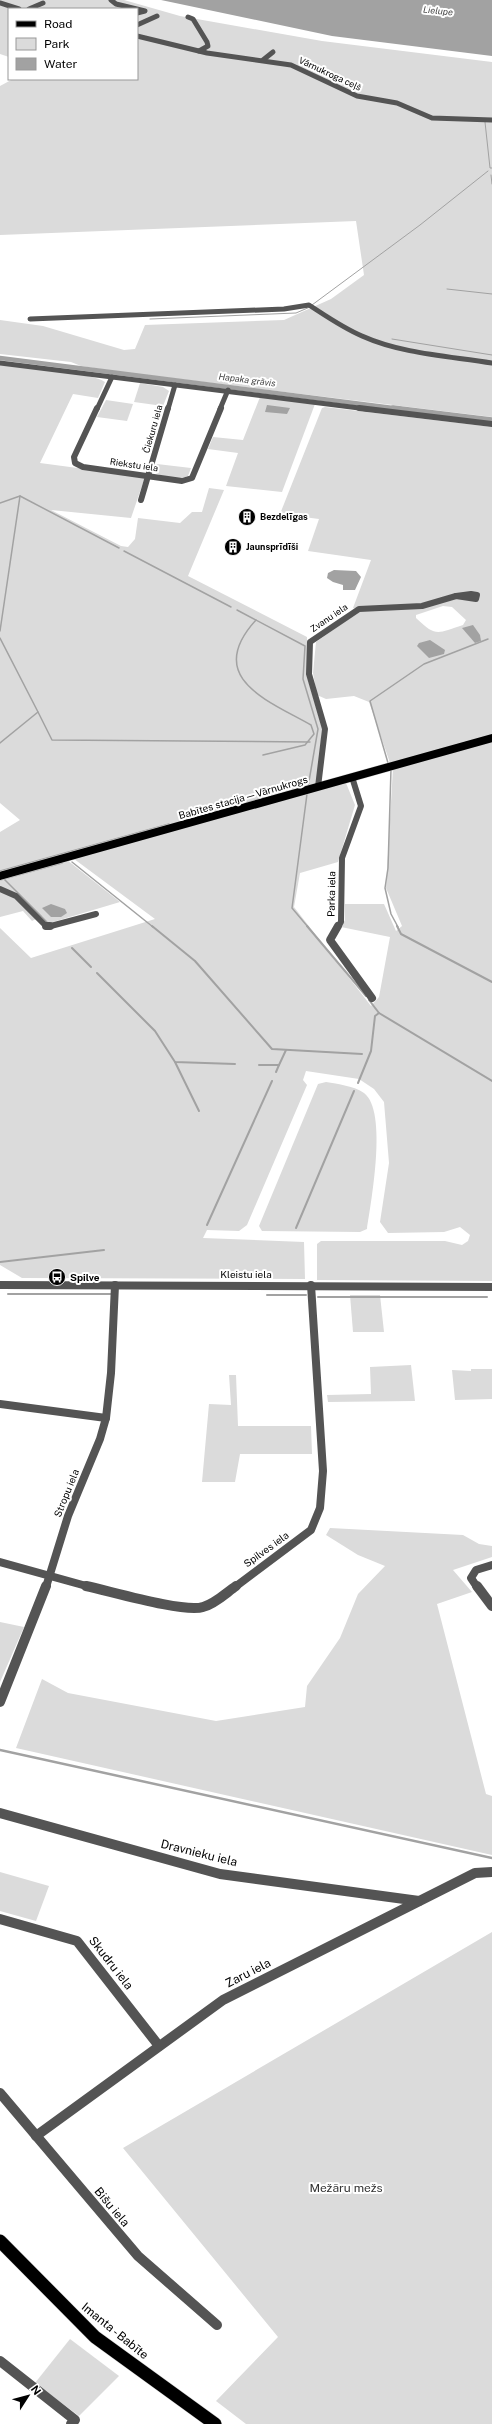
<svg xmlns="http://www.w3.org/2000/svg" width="492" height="2424" font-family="'Public Sans',sans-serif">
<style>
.green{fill:#dbdbdb;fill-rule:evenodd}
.water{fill:#a2a2a2}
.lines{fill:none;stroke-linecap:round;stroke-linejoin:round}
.stream-far3{stroke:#a2a2a2;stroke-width:1}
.stream-far2{stroke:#a2a2a2;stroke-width:1.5}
.stream-far1{stroke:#a2a2a2;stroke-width:2}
.stream{stroke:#a2a2a2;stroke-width:2.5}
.canal-far1{stroke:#a2a2a2;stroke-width:4.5}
.canal{stroke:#a2a2a2;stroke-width:5.5}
.major-far1-casing{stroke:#dbdbdb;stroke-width:9}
.major-casing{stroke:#dbdbdb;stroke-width:14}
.minor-far3{stroke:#545454;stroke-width:5}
.minor-far2{stroke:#545454;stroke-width:6}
.minor-far1{stroke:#545454;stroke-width:8}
.minor{stroke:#545454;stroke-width:10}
.major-far1{stroke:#000;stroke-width:8}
.major{stroke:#000;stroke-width:13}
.labels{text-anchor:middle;stroke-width:4;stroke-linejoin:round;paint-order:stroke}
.far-water-label{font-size:9px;font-style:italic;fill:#434343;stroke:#fff}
.far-street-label{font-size:9px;fill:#000;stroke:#fff}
.far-poi-label{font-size:9px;font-weight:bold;fill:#000;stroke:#fff;text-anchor:start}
.street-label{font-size:10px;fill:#000;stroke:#fff}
.poi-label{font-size:10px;font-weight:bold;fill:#000;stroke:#fff;text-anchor:start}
.near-street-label{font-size:12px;fill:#000;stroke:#fff}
.near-park-label{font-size:12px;fill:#323232;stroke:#fff}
</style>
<rect width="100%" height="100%" fill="#fff"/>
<g class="green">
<polygon points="0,0 124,0 180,16 322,41 492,62 492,417 121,372 81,366 71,362 0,354 0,320 43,326 124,350 135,349 145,325 284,320 331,299 364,275 356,221 0,235 0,86 13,79 137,79 137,9 9,9 9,57 0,54"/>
<path d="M 0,365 C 20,367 94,373 105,382 L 98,398 L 73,394 L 40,463 L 145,477 L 131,518 L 51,510 L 121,546 L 128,547 L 135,539 L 138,518 L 180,523 L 192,512 L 202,512 L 209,488 L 224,490 L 188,576 L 307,637 L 308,680 L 322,728 L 317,789 L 346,783 L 355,805 L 338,862 L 300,873 L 294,907 L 371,1006 L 379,997 L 390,937 L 341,927 L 345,920 L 345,904 L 384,904 L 396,931 L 402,926 L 386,888 L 393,768 L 492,740 L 492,1281 L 317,1280 L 317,1244 L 321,1241 L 445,1241 L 462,1245 L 468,1241 L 470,1235 L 460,1227 L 444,1232 L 388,1233 L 380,1222 L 389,1163 L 384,1102 L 374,1089 L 359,1079 L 306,1071 L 303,1080 L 307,1085 L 247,1225 L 239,1231 L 207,1230 L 203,1238 L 304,1242 L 305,1279 L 22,1278 L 0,1265 L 0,928 L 31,958 L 155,919 L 66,853 L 62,856 L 120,902 L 53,922 L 48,922 L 42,916 L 32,921 L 23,911 L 0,917 L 0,832 L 20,820 L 0,803 Z"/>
<polygon points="140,383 163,387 169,391 163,406 134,402"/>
<polygon points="260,397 315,404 282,492 226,486 238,453 208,449 213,437 243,440"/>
<polygon points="106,400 133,404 127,421 97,417"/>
<path d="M 325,407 L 492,427 L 492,735 L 390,763 L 369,702 L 354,696 L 326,699 L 317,695 L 313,673 L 316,642 L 361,610 L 353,608 L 371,560 L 308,551 L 319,519 L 280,514 L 322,408 ZM 443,606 L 452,607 L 466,620 L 463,625 C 437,633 437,638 416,618 L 416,615 Z"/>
<path d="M 157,464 L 191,468 L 188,476 C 178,480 163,478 154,472 Z"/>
<path d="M 326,1082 C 338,1084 354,1086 364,1093 C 388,1111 371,1202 367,1229 L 360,1232 L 262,1231 L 259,1226 L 318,1084 Z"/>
<polygon points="350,1295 380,1295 384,1332 353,1332"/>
<polygon points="411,1365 415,1401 328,1402 327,1395 371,1394 370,1367"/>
<polygon points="471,1369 492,1369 492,1399 455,1400 452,1370 471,1371"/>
<polygon points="229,1375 236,1375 238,1426 311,1426 312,1454 240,1454 235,1482 202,1482 209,1404 231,1405"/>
<polygon points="330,1528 463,1535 479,1544 492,1546 492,1557 453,1570 472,1592 437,1604 486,1794 492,1796 492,1855 16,1748 42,1679 68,1693 216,1721 305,1707 307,1686 340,1638 358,1594 385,1566 358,1555 326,1535"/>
<polygon points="0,1622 24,1627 0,1682"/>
<polygon points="0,1872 49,1886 36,1921 0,1911"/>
<polygon points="492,1932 492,2424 246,2424 216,2401 278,2337 123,2148"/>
<polygon points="70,2339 119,2376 79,2416 35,2383"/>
</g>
<g class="water">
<polygon points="161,0 492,0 492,56 332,36"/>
<polygon points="267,405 290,408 287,414 265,412"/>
<polygon points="334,570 356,571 361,577 355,590 343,590 343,585 333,582 327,578 328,573"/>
<polygon points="473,625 480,635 481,641 475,643 462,628"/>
<polygon points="430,640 445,650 444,654 429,658 417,646 419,643"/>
<polygon points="51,904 65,909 67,913 61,917 51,917 42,908"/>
</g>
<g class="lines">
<g class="stream-far3">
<polyline points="485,122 490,168 492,168"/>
<polyline points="491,175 492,184"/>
<polyline points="447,289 492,294"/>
<polyline points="312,305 420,225 488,171"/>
<polyline points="150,319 296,313 310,307"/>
<polyline points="392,339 492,355"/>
</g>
<g class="stream-far2">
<polyline points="0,503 20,496 119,548"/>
<polyline points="124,551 231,607"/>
<polyline points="237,610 305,646 303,679 318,729 308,787"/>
<path d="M 256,620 C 203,678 269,701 311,725 L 314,734 L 305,745 L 263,755"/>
<polyline points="0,631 20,496"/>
<polyline points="0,638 38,712 0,743"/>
<polyline points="38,712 52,740 310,742"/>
<polyline points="388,763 370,701 424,664 488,639"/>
<polyline points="391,769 388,868 385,888 391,914 398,927"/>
<polyline points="307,794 292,908 308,927"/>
<polyline points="239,805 263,798"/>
<polyline points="72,862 153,927"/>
<polyline points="0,871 169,824"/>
<polyline points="4,879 47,922"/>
<polyline points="0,880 62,863"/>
</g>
<g class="stream-far1">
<polyline points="152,926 195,961 272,1049 362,1054"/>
<polyline points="307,926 366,996"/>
<polyline points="397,926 401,934 492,982"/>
<polyline points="72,948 91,967"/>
<polyline points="97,973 155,1031 175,1062 235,1064"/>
<polyline points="369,1000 379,1013 492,1081"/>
<polyline points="175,1062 199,1111"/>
<polyline points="259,1065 279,1065 286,1050"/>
<polyline points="276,1072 279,1065"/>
<polyline points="358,1083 371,1051 375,1016 379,1013"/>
<polyline points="207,1225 272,1081"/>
<polyline points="296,1228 354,1091"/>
<polyline points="0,1262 104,1250"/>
<polyline points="8,1294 113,1294"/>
<polyline points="267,1295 306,1295"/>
<polyline points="318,1297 487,1297"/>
</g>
<polyline class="stream" points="0,1750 492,1858"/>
<polyline class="canal-far1" points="0,358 401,409"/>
<polyline class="canal" points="393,408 492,420"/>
<g class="major-far1-casing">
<polyline id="major-far1" points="0,876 492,738"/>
</g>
<g class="major-casing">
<polyline id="major" points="0,2241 95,2337 215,2424"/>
</g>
<g class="minor-far3">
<polyline points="111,0 116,4 145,11 137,13"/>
<polyline points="0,3 19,9"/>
<polyline points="29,9 43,3"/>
<polyline points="188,17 193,19 207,42 208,46 199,51"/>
<polyline points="137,25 157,16"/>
<polyline points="137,36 207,53 291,65 357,96 397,103 432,118 492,120"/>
<polyline points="263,60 273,52"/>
<path d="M 30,319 L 284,309 L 309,305 C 326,316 343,328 362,336 C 402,354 449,356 492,363"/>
<polyline points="0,363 367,409"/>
<polyline points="97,409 112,377"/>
<polyline points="168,409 175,385"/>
<polyline points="220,409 228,390"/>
</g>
<g class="minor-far2">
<polyline points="97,408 74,457 75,463 83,467 182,481 192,478 221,408"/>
<polyline points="359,408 492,424"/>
<polyline points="141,500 168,408"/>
<polygon points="471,594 477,595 476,599 456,596"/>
<polyline points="318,787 325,729 309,674 310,642 359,609 422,606 456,596"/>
<polyline points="0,889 16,896 47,927 96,914"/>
<polyline points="338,927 341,922 342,858 361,806 352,777"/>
</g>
<g class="minor-far1">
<polyline points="46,926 50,926"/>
<polyline points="338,926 330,940 372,998"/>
<polyline points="0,1285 492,1287"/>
<polyline points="0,1404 106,1418"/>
<polyline points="0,1562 90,1587"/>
<polyline points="46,1587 68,1516 100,1439 106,1418 111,1373 115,1285"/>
<polyline points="235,1587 311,1530 320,1508 323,1471 311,1285"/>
<polyline points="477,1587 471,1578 476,1570 492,1565"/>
</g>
<g class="minor">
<path d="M 86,1586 C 110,1591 184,1613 203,1607 C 215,1604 226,1593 236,1586"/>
<polyline points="477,1586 492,1606"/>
<polyline points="0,1702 46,1586"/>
<polyline points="0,1813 220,1874 419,1901"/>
<polyline points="0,1919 77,1941 159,2046"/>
<polyline points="0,2093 138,2256 217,2325"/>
<polyline points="36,2136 223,2000 475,1873 492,1872"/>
<polyline points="0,2361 75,2420 71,2424"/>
</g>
<use href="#major-far1" class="major-far1"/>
<use href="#major" class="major"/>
</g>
<defs>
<g id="building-disc" transform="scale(0.9)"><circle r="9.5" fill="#000" stroke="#fff"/><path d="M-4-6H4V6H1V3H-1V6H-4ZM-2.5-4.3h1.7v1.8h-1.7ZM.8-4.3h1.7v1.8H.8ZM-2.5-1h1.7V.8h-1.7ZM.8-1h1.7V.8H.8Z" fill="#fff"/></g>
<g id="bus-disc" transform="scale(0.9)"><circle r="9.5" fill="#000" stroke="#fff"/><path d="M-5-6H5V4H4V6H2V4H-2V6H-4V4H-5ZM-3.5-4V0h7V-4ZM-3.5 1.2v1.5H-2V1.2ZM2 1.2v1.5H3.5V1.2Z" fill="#fff"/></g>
</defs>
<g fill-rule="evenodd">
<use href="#building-disc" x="247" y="517"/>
<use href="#building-disc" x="233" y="547"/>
<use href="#bus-disc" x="57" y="1277"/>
</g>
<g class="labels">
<g class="far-water-label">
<text transform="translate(438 11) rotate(6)" y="3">Lielupe</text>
<text transform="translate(247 380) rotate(7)" y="3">Hapaka grāvis</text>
</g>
<g class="far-street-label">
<text transform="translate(330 74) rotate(25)" y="3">Vārnukroga ceļš</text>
<text transform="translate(153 429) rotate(-74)" y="3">Čiekuru iela</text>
<text transform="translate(134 465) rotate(8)" y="3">Riekstu iela</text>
<text transform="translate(329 618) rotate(-34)" y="3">Zvanu iela</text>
</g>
<g class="far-poi-label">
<text x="260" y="520">Bezdelīgas</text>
<text x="246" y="550">Jaunsprīdīši</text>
</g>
<g class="street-label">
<text transform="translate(243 797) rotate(-16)" y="4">Babītes stacija — Vārnukrogs</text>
<text transform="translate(331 894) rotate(-89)" y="4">Parka iela</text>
<text x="246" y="1278">Kleistu iela</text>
<text transform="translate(66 1493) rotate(-68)" y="4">Stropu iela</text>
<text transform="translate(266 1549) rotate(-36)" y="4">Spilves iela</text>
</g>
<g class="poi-label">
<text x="70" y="1281">Spilve</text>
</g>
<g class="near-street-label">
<text transform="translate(199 1853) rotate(14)" y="4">Dravnieku iela</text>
<text transform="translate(111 1963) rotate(52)" y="4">Skudru iela</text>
<text transform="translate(248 1973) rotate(-27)" y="4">Zaru iela</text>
<text transform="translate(112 2207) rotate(50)" y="4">Bišu iela</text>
<text transform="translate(115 2331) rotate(39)" y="4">Imanta - Babīte</text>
</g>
<g class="near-park-label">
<text x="346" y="2192">Mežāru mežs</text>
</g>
</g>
<rect x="8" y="8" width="130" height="72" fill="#ffffff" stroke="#999999"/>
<rect x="16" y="21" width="20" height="6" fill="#000000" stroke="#999999"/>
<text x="44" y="28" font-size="12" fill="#000000">Road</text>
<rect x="16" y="38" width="20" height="12" fill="#dbdbdb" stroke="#999999"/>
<text x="44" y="48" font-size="12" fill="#000000">Park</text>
<rect x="16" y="58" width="20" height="12" fill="#a2a2a2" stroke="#999999"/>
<text x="44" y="68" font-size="12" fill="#000000">Water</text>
<g transform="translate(28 2396) rotate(54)" stroke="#ffffff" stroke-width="3" paint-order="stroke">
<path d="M0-3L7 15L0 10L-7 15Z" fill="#000000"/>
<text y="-6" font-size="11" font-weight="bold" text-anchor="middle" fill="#000000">N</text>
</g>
</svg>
